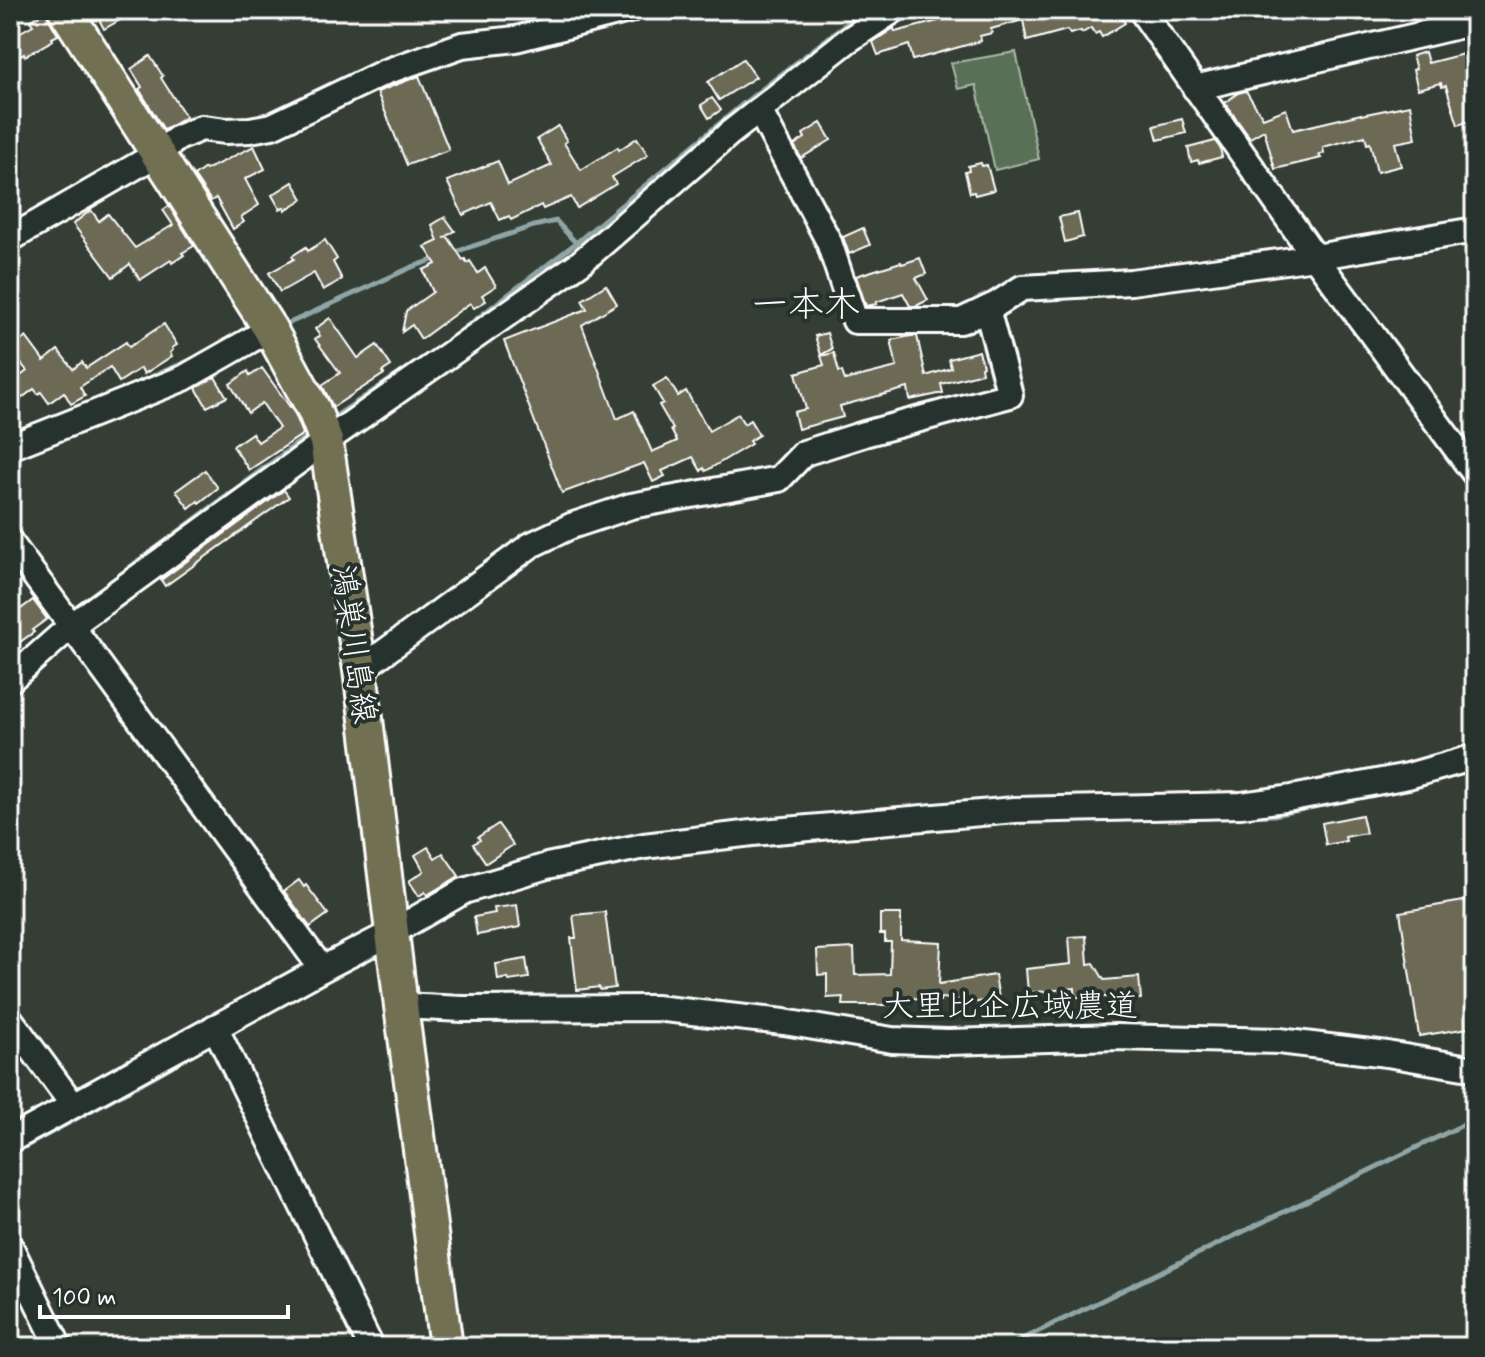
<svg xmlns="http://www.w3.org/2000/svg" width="1485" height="1357" font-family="Mynerve,'Klee One',sans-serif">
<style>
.green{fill:#587157;stroke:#acb8ab;stroke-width:2}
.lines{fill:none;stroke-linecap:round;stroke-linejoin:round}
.stream{stroke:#90a6a6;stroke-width:5}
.building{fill:#6c6955;stroke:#fff;stroke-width:2}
.minor-casing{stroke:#fff;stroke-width:30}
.major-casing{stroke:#fff;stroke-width:38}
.minor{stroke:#26332d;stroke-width:24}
.major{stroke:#716f52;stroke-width:32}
.labels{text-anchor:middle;stroke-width:8;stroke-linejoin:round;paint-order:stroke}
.street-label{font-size:32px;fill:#fff;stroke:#26332d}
.quarter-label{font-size:36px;fill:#fff;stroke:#26332d}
</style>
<rect width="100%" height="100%" fill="#343e35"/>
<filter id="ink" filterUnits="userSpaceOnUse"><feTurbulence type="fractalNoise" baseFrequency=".0125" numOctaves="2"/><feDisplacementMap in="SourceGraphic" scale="16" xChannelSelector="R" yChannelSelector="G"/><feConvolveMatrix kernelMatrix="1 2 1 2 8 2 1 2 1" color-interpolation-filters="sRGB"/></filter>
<g filter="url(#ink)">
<polygon class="green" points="1016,52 1039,159 995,170 976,85 958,89 951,63"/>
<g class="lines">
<g class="stream">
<polyline points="452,253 534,226 556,221 576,243"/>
<polyline points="283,326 412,267 439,258"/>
<polyline points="441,346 576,243 743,104 850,21 868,10"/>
<polyline points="97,400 202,355"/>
<polyline points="328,421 423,358"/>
<polyline points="71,611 310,434"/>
<polyline points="1245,816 1274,815 1381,793"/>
<polyline points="604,866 661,856"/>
<polyline points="10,1155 158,1074 215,1041"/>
<polyline points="1006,1347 1475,1119"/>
</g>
</g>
<g class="building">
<polygon points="94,10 138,10 104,29"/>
<polygon points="935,10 1117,10 1125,23 1102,37 1099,32 1095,34 1091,28 1082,33 1081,31 1070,34 1067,30 1027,41 1023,20 991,29 992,33 980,36 981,41 913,60 909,45 878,55 873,42 894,28 895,32 938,21"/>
<polygon points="45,12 58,35 52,38 53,40 25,56 24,54 10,62 10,38 33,25 30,21"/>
<polygon points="1475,51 1475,78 1464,81 1464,84 1475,119 1458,125 1446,86 1442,87 1441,83 1418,89 1413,70 1416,69 1412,56 1425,52 1428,63"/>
<polygon points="150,56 163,76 161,78 186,117 164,130 139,89 142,87 131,69"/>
<polygon points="743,59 756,77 719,100 708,82"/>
<polygon points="419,76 449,150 407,165 377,92"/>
<polygon points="1246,91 1263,118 1286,109 1293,130 1361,114 1361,115 1410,105 1416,139 1395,143 1401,166 1377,172 1370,143 1367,144 1365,136 1323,147 1324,153 1319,155 1321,158 1275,169 1264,130 1250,138 1225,103 1238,93"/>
<polygon points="712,98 721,110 709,118 701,105"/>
<polygon points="1182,119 1186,133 1158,140 1154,126"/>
<polygon points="821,123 831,140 801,158 794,145 805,138 803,134"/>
<polygon points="558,126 567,141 564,143 581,170 618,147 619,150 637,138 648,155 612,177 616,184 577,208 571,197 543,209 541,205 511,220 509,216 500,220 491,202 463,215 447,181 498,161 508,185 552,165 537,139"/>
<polygon points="1215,141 1220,148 1222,157 1199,163 1198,160 1191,162 1188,148"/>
<polygon points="254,146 265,169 245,179 259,205 241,217 244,222 233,229 216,198 211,201 194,176 205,168 206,170"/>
<polygon points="981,163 982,166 987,165 994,190 975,195 974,192 970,193 965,172 969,171 968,166"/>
<polygon points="293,182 303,199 285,210 284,207 280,209 272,195"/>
<polygon points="169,206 194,246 182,253 184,255 172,263 171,260 140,280 130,264 113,277 73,224 91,210 99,221 108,214 135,248 173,225 163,210"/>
<polygon points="1078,213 1083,237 1065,242 1059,217"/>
<polygon points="445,217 455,231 444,238 448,237 463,260 465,259 467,263 470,261 478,273 485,268 496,286 482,295 486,301 474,308 470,303 421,339 412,325 402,332 406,311 433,292 423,270 436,264 425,247 438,241 432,225"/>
<polygon points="863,228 870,245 849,254 843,237"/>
<polygon points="325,240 337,259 333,262 342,279 323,290 314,273 280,292 269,273 294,259 292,256 306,247 308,251"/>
<polygon points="920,258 926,274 916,278 928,300 916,306 910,306 903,293 876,302 877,304 866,306 856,276 901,262 902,264"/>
<polygon points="606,285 617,304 582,325 617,419 634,411 652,452 677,441 671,430 673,429 659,405 663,403 653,386 667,378 678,396 686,391 709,431 738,414 744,424 750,420 759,435 749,441 751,444 706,471 704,468 701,471 693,457 662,471 665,476 653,482 644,463 562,493 504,341 587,309 582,300"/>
<polygon points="330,318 358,358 377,345 391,366 382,372 384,374 333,407 322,385 340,373 315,339 320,336 315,329"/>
<polygon points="164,324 177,345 172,348 173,350 170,353 172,356 144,374 141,368 119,382 110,367 80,387 85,396 71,404 64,392 49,403 41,392 38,394 34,389 10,407 10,384 27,371 10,349 26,337 44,361 58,350 73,369 82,362 86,368 126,342 129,347"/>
<polygon points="827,333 832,349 821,355 815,336"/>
<polygon points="911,336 917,336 926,376 951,368 949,359 979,351 983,366 981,367 982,373 941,384 943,393 910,400 908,388 840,406 843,417 798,429 794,412 806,409 796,373 824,365 821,356 834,353 839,372 842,372 845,380 897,367 891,340"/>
<polygon points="262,368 295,414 303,434 249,470 233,446 252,433 258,442 279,428 262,403 248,413 230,384 248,371 250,376"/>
<polygon points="215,377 227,397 207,407 196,388"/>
<polygon points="205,470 218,488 199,503 198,501 189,508 176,491"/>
<polygon points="284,490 289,497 165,586 161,580"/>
<polygon points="10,598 18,611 33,600 47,619 32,630 34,632 10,649"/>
<polygon points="1362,815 1366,833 1345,837 1346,841 1326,845 1322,823"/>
<polygon points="498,824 513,845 486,863 473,844 480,840 478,837"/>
<polygon points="428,847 435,858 443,853 459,876 427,895 425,892 419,896 409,881 424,871 415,855"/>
<polygon points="299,880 304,887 306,885 328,914 310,927 284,891"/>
<polygon points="1475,899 1475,1027 1419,1036 1400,912"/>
<polygon points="517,905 520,927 477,935 474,917 495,913 494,908"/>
<polygon points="605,912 615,988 600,990 599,987 577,990 571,938 576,938 573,915"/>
<polygon points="880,914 901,914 901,940 941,942 939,984 995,975 999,999 964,1004 963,1000 940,998 940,1001 904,997 902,1005 843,1005 844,997 827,998 827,974 818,975 817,950 854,948 855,975 890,974 891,942 885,942 885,934 880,934"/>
<polygon points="1086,936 1088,964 1094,963 1104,980 1139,977 1141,999 1112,1003 1111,997 1075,997 1075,988 1028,993 1026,969 1071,964 1069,937"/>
<polygon points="526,959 529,978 509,981 508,978 498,980 496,964"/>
</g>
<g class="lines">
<g class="minor-casing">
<g id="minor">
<polyline points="1141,10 1315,257 1475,474"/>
<polyline points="1195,88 1475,22"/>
<polyline points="759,110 829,242 855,321 961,321 997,304 1022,288 1131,282 1315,257 1475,230"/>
<polyline points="10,239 157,154 178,138 201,128 226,131 250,130 272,126 385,72 462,45 516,39 629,10"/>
<polyline points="10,447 184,378 270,329"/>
<polyline points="10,542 322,969"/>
<polyline points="360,670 531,545 571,526 631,506 779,479 804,453 864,434 1010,395 987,309"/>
<polyline points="10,680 71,626 326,441 580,263 730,133 847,41 894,10"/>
<polyline points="401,1006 463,1009 655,1008 784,1022 892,1040 948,1042 1116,1037 1279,1041 1387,1054 1475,1069"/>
<polyline points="10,1019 73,1105"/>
<polyline points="215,1027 371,1347"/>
<polyline points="10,1140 322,969 393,932 464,891 547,866 644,846 752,833 1015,810 1241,805 1292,798 1408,776 1475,757"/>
<polyline points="10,1246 59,1347"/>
</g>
</g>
<g class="major-casing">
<polyline id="major" points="65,10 270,329 314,410 326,441 360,670 401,1006 446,1347"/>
</g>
<use href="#minor" class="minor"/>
<use href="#major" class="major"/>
</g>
</g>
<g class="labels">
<g class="street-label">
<text transform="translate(355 644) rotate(82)" y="11">鴻巣川島線</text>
<text x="1010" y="1016">大里比企広域農道</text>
</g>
<g class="quarter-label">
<text x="806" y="316">一本木</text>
</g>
</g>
<rect width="1485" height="1357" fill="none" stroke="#26332d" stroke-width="40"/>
<rect x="20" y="20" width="1445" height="1317" fill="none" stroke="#fff" stroke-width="3" filter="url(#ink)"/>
<path d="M40 1305v12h248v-12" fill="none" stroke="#ffffff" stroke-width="4"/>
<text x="52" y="1305" font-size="24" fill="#ffffff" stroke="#26332d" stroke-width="6" paint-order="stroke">100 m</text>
</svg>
